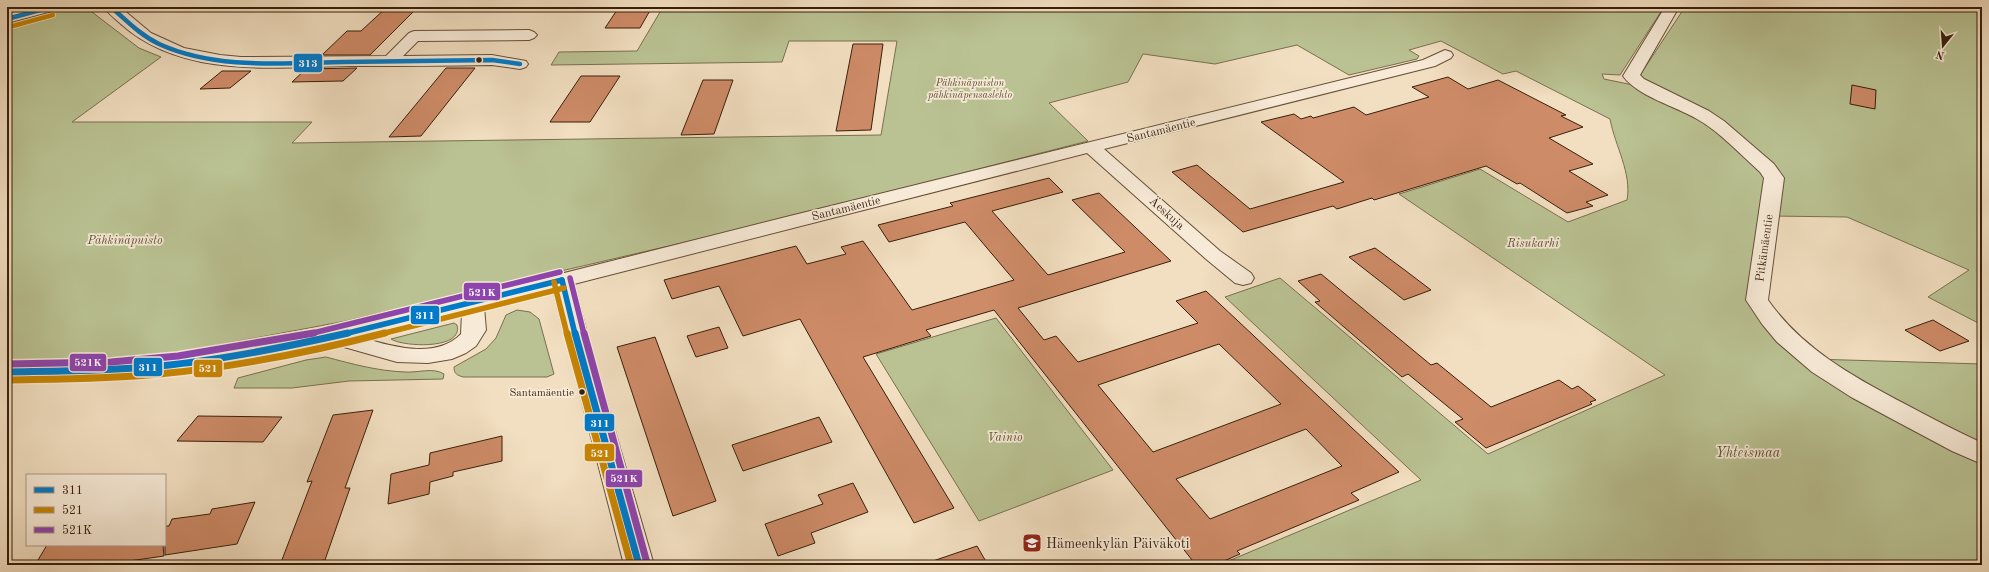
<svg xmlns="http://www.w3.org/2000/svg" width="1989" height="572" font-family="'Old Standard TT',serif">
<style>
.green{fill:#bac293;stroke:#79704e}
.building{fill:#ce8b68;stroke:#381f0a;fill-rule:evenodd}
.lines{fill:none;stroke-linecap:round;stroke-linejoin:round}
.minor-casing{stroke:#664f38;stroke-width:2}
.minor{fill:#f7ead7;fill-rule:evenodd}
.bus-1-far2-casing{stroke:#f7ead7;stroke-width:6}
.bus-1-far1-casing{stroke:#f7ead7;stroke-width:8}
.bus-1-casing{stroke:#f7ead7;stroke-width:10}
.bus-2-far2-casing{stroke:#f7ead7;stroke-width:6}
.bus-2-far1-casing{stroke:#f7ead7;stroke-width:8}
.bus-2-casing{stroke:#f7ead7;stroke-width:10}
.bus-3-far1-casing{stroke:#f7ead7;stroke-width:8}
.bus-3-casing{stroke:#f7ead7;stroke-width:10}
.bus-4-casing{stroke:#f7ead7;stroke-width:6}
.bus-1-far2{stroke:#007ac9;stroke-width:4.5}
.bus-1-far1{stroke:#007ac9;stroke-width:5.5}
.bus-1{stroke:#007ac9;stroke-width:7}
.bus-2-far2{stroke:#c78402;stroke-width:4.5}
.bus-2-far1{stroke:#c78402;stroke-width:5.5}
.bus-2{stroke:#c78402;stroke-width:7}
.bus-3-far1{stroke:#8e44ad;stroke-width:5.5}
.bus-3{stroke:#8e44ad;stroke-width:7}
.bus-4{stroke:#007ac9;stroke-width:4.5}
.bus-dot{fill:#381f0a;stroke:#f7ead7;stroke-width:1.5}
.labels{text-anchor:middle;stroke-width:3.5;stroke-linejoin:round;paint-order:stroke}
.far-park-label{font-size:10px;font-style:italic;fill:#5f5033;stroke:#f7ead7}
.bus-label{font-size:11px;fill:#381f0a;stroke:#f7ead7;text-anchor:end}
.street-label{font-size:12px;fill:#381f0a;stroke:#f7ead7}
.park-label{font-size:12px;font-style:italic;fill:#5f5033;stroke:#f7ead7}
.near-park-label{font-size:14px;font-style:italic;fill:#5f5033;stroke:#f7ead7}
.near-poi-label{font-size:14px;fill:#381f0a;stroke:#f7ead7;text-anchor:start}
.line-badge{stroke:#f7ead7;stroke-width:1.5}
.badge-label{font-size:11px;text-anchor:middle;font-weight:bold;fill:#fff}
</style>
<rect width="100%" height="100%" fill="#f2dfc1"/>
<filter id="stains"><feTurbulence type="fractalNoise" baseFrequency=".005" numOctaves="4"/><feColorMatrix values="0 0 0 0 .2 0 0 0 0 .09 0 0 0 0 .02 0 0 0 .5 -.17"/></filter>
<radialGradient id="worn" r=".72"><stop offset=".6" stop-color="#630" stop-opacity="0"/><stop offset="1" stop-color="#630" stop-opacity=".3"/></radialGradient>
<g class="green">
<path d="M 663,7 L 1664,7 L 1620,75 L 1602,74 L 1604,79 L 1638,86 L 1646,83 L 1640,75 L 1685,7 L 1982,7 L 1982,325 L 1928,297 L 1969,270 L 1847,217 L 1769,216 L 1757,300 L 1812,359 L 1982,364 L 1982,565 L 1219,565 L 1421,480 L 1225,297 L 1280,278 L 1488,454 L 1665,375 L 1399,194 L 1480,169 L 1568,222 L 1627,200 C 1632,173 1615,146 1610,119 L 1516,71 L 1503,74 L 1441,41 L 1409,50 L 1419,56 L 1417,59 L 1349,75 L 1297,45 L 1215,64 L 1143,54 L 1128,82 L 1049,103 L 1088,141 L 759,225 L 346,321 L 159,356 L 7,363 L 7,23 L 58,9 L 75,11 L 88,9 L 139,48 L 161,57 L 72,122 L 312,122 L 292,143 L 881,135 L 897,41 L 789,41 L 782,62 L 551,65 L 559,52 L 637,51 Z"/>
<path d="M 517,310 L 530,312 L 539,319 L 554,374 L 547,377 L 463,377 C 457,375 454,374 454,367 L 486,349 L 496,338 L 506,315 Z"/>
<polygon points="996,318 1113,470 979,521 876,354"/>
<path d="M 454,323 L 457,325 C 464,350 403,347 391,339 Z"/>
<path d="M 326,357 C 352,364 378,371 405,372 C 418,373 433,367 444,374 L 443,379 L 349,381 L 292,388 L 234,388 L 238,378 L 306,360 Z"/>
</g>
<g class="building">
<polygon points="387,7 418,7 370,55 322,55 347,31 361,31"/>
<polygon points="619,7 652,7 640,28 605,28"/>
<polygon points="853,44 883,44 871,130 836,131"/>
<polygon points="357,68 343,81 292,82 306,69"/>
<polygon points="446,68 475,68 421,136 389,137"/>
<polygon points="222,71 251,71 230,88 200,89"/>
<polygon points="581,76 620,76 590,122 550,122"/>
<polygon points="1448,77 1468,89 1498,80 1566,115 1561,116 1583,127 1549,138 1593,164 1569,171 1608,195 1586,202 1593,206 1567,213 1520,183 1517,184 1486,166 1374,200 1372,198 1337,209 1333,206 1243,232 1172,172 1197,165 1250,209 1344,182 1261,122 1294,114 1301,119 1311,116 1313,118 1354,107 1366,115 1429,97 1412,87"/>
<polygon points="703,80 733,80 714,134 681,135"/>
<polygon points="1852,85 1876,90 1875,109 1850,104"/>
<path d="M 1049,178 L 1063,192 L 992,211 L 1048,275 L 1125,252 L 1072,200 L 1099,193 L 1171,261 L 1018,308 L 1044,340 L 1056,336 L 1078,362 L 1198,323 L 1176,301 L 1206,291 L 1399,472 L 1351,493 L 1359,500 L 1237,551 L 1240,554 L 1215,565 L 1196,565 L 994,310 L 926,330 L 931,336 L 863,357 L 954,508 L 914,523 L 800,319 L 743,336 L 719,286 L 672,299 L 664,280 L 796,246 L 807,264 L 846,254 L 841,247 L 863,241 L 912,310 L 1014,280 L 965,222 L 889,242 L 878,225 L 953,206 L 950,203 ZM 1219,344 L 1281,404 L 1153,452 L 1098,385 ZM 1306,429 L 1342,466 L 1210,519 L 1176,479 Z"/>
<polygon points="1375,248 1406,271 1431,290 1404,300 1349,257"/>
<polygon points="1321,274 1431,365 1437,363 1491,407 1559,380 1572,389 1578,386 1596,400 1590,402 1592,404 1486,448 1455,422 1463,419 1408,374 1402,377 1315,302 1320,301 1298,281"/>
<polygon points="1933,320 1969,341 1940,351 1905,330"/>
<polygon points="719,327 728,348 696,357 687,336"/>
<polygon points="655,337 716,501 673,516 617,347"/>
<polygon points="373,410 345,488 350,488 325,560 280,565 312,481 307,482 333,415"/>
<polygon points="198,416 282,417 263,442 177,441"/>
<polygon points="819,417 832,442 743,471 732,445"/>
<polygon points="502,436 502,461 453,472 453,476 430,482 429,494 388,504 391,474 429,465 430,453"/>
<polygon points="853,483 868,512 811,533 815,543 778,556 765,524 823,504 818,495"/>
<polygon points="255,502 237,544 165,555 165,526 169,526 172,519 210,514 212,509"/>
<polygon points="47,545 163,545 164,556 122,562 120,565 35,565"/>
<polygon points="977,546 988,565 930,565 930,562"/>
</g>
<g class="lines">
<g class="minor-casing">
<g id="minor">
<polygon points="34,7 58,7 56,10 7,23 7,14"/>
<path d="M 104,7 L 120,7 L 151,33 L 184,48 L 220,55 L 241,57 L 386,56 L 409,33 L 414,31 L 529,30 L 534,32 L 537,35 L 534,38 L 529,40 L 418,41 L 403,56 L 492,55 L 526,61 L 528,64 L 526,67 L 520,69 L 492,65 C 445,66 397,66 350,66 C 274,67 182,79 121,24 C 115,19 108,13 104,7 Z"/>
<path d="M 1665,7 L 1679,7 L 1640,75 L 1644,79 L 1709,111 L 1724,121 L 1774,164 L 1784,178 L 1768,300 C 1802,349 1854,377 1905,404 C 1931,418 1956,431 1982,443 L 1982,464 L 1952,451 L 1892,419 L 1851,397 L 1812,372 L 1777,342 L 1762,324 L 1746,300 L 1764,178 L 1760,172 C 1740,154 1720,132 1697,119 C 1675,106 1637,96 1623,76 Z"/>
<path d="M 1445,50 L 1451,52 L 1453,55 L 1451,58 L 1435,66 L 1104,149 L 1220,251 L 1251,273 L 1254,278 L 1251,283 L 1243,285 L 1235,283 L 1206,259 L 1087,153 L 574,284 L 590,345 L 654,565 L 624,565 L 553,289 L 484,307 L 486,330 L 476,346 L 466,353 L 452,359 L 428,363 L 397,362 L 337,345 L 256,359 L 173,371 L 90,378 L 7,380 L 7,364 L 90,362 L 173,355 L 256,344 L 338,330 L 794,215 L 1423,60 ZM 462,313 L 461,334 C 437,359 392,347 364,338 Z"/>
</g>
</g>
<use href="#minor" class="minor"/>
<g class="bus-1-far2-casing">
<polyline id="bus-1-far2" points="7,19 51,7"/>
</g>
<g class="bus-1-far1-casing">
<g id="bus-1-far1">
<polyline points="562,280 575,334"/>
<polyline points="344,334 562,280"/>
</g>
</g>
<g class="bus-1-casing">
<g id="bus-1">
<polyline points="575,333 639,565"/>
<path d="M 7,372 C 58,371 109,371 159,366 C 223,360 286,347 348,333"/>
</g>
</g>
<g class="bus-2-far2-casing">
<polyline id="bus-2-far2" points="9,27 53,15"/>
</g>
<g class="bus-2-far1-casing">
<g id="bus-2-far1">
<polyline points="554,282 567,334"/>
<polyline points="381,334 564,288"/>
</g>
</g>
<g class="bus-2-casing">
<g id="bus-2">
<polyline points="567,333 631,565"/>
<path d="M 7,380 C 58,379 108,379 159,374 C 235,367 311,352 385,333"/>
</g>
</g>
<g class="bus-3-far1-casing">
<g id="bus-3-far1">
<polyline points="570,278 584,334"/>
<polyline points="309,334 560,272"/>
</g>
</g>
<g class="bus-3-casing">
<g id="bus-3">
<polyline points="584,333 647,563"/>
<polyline points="7,364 111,362 178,356 314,333"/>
</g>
</g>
<g class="bus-4-casing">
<path id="bus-4" d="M 111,7 C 126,20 140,35 159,44 C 216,70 283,63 344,62 C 393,61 443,61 492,60 L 520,64"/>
</g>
<use href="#bus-1-far2" class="bus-1-far2"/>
<use href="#bus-1-far1" class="bus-1-far1"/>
<use href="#bus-1" class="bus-1"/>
<use href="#bus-2-far2" class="bus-2-far2"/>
<use href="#bus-2-far1" class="bus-2-far1"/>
<use href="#bus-2" class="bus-2"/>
<use href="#bus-3-far1" class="bus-3-far1"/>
<use href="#bus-3" class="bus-3"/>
<use href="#bus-4" class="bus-4"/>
</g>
<defs>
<g id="school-square" transform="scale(1)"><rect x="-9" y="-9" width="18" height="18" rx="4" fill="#8f2418" stroke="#f7ead7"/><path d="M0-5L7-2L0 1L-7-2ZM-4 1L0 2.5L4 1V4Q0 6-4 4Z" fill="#fff"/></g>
</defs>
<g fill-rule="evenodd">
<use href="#school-square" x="1032" y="543"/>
</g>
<g class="bus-dot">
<circle cx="479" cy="60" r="3.5"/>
<circle cx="582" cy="392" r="3.5"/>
</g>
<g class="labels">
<g class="far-park-label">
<text x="970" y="86">Pähkinäpuiston<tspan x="970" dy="12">pähkinäpensaslehto</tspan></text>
</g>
<g class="bus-label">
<text x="574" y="396">Santamäentie</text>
</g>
<g class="street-label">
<text transform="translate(1161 130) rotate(-14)" y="4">Santamäentie</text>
<text transform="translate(846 208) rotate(-14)" y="4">Santamäentie</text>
<text transform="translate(1167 213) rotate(42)" y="4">Äeskuja</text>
<text transform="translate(1764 248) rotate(-82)" y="4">Pitkämäentie</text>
</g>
<g class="park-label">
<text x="125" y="244">Pähkinäpuisto</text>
<text x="1533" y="247">Risukarhi</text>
<text x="1005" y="441">Vainio</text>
</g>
<g class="near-park-label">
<text x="1748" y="457">Yhteismaa</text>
</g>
<g class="near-poi-label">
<text x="1046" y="548">Hämeenkylän Päiväkoti</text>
</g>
</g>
<g class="line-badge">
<rect x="293" y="53" width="30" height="20" rx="4" fill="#007ac9"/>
<rect x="463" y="282" width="38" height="19" rx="4" fill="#8e44ad"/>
<rect x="410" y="305" width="30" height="20" rx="4" fill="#007ac9"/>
<rect x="69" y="353" width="38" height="19" rx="4" fill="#8e44ad"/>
<rect x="133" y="357" width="30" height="20" rx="4" fill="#007ac9"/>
<rect x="193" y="359" width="30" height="19" rx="4" fill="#c78402"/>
<rect x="584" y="413" width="31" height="19" rx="4" fill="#007ac9"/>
<rect x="584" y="443" width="31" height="19" rx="4" fill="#c78402"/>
<rect x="605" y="469" width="38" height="19" rx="4" fill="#8e44ad"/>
</g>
<g class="badge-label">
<text x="308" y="67">313</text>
<text x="482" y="296">521K</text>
<text x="425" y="319">311</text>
<text x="88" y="366">521K</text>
<text x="148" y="371">311</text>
<text x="208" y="372">521</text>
<text x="600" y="427">311</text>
<text x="600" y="457">521</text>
<text x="624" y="482">521K</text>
</g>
<rect width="1989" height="572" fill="none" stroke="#f2dfc1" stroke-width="24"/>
<rect x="8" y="8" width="1973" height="556" fill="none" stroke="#381f0a" stroke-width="2"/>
<rect x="12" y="12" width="1965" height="548" fill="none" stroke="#381f0a"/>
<rect x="26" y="474" width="140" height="72" fill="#f7ead7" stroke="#ab9985"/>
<rect x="34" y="487" width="20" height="6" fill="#007ac9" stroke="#ab9985"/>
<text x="62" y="494" font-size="12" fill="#381f0a">311</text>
<rect x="34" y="507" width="20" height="6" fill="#c78402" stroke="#ab9985"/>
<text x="62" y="514" font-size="12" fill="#381f0a">521</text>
<rect x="34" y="527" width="20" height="6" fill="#8e44ad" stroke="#ab9985"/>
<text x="62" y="534" font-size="12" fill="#381f0a">521K</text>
<g transform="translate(1943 46) rotate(197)" stroke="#f7ead7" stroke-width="3" paint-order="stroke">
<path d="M0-3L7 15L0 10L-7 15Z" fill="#381f0a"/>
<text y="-6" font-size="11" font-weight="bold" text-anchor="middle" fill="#381f0a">N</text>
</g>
<rect width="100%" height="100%" filter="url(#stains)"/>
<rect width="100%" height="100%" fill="url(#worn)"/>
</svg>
